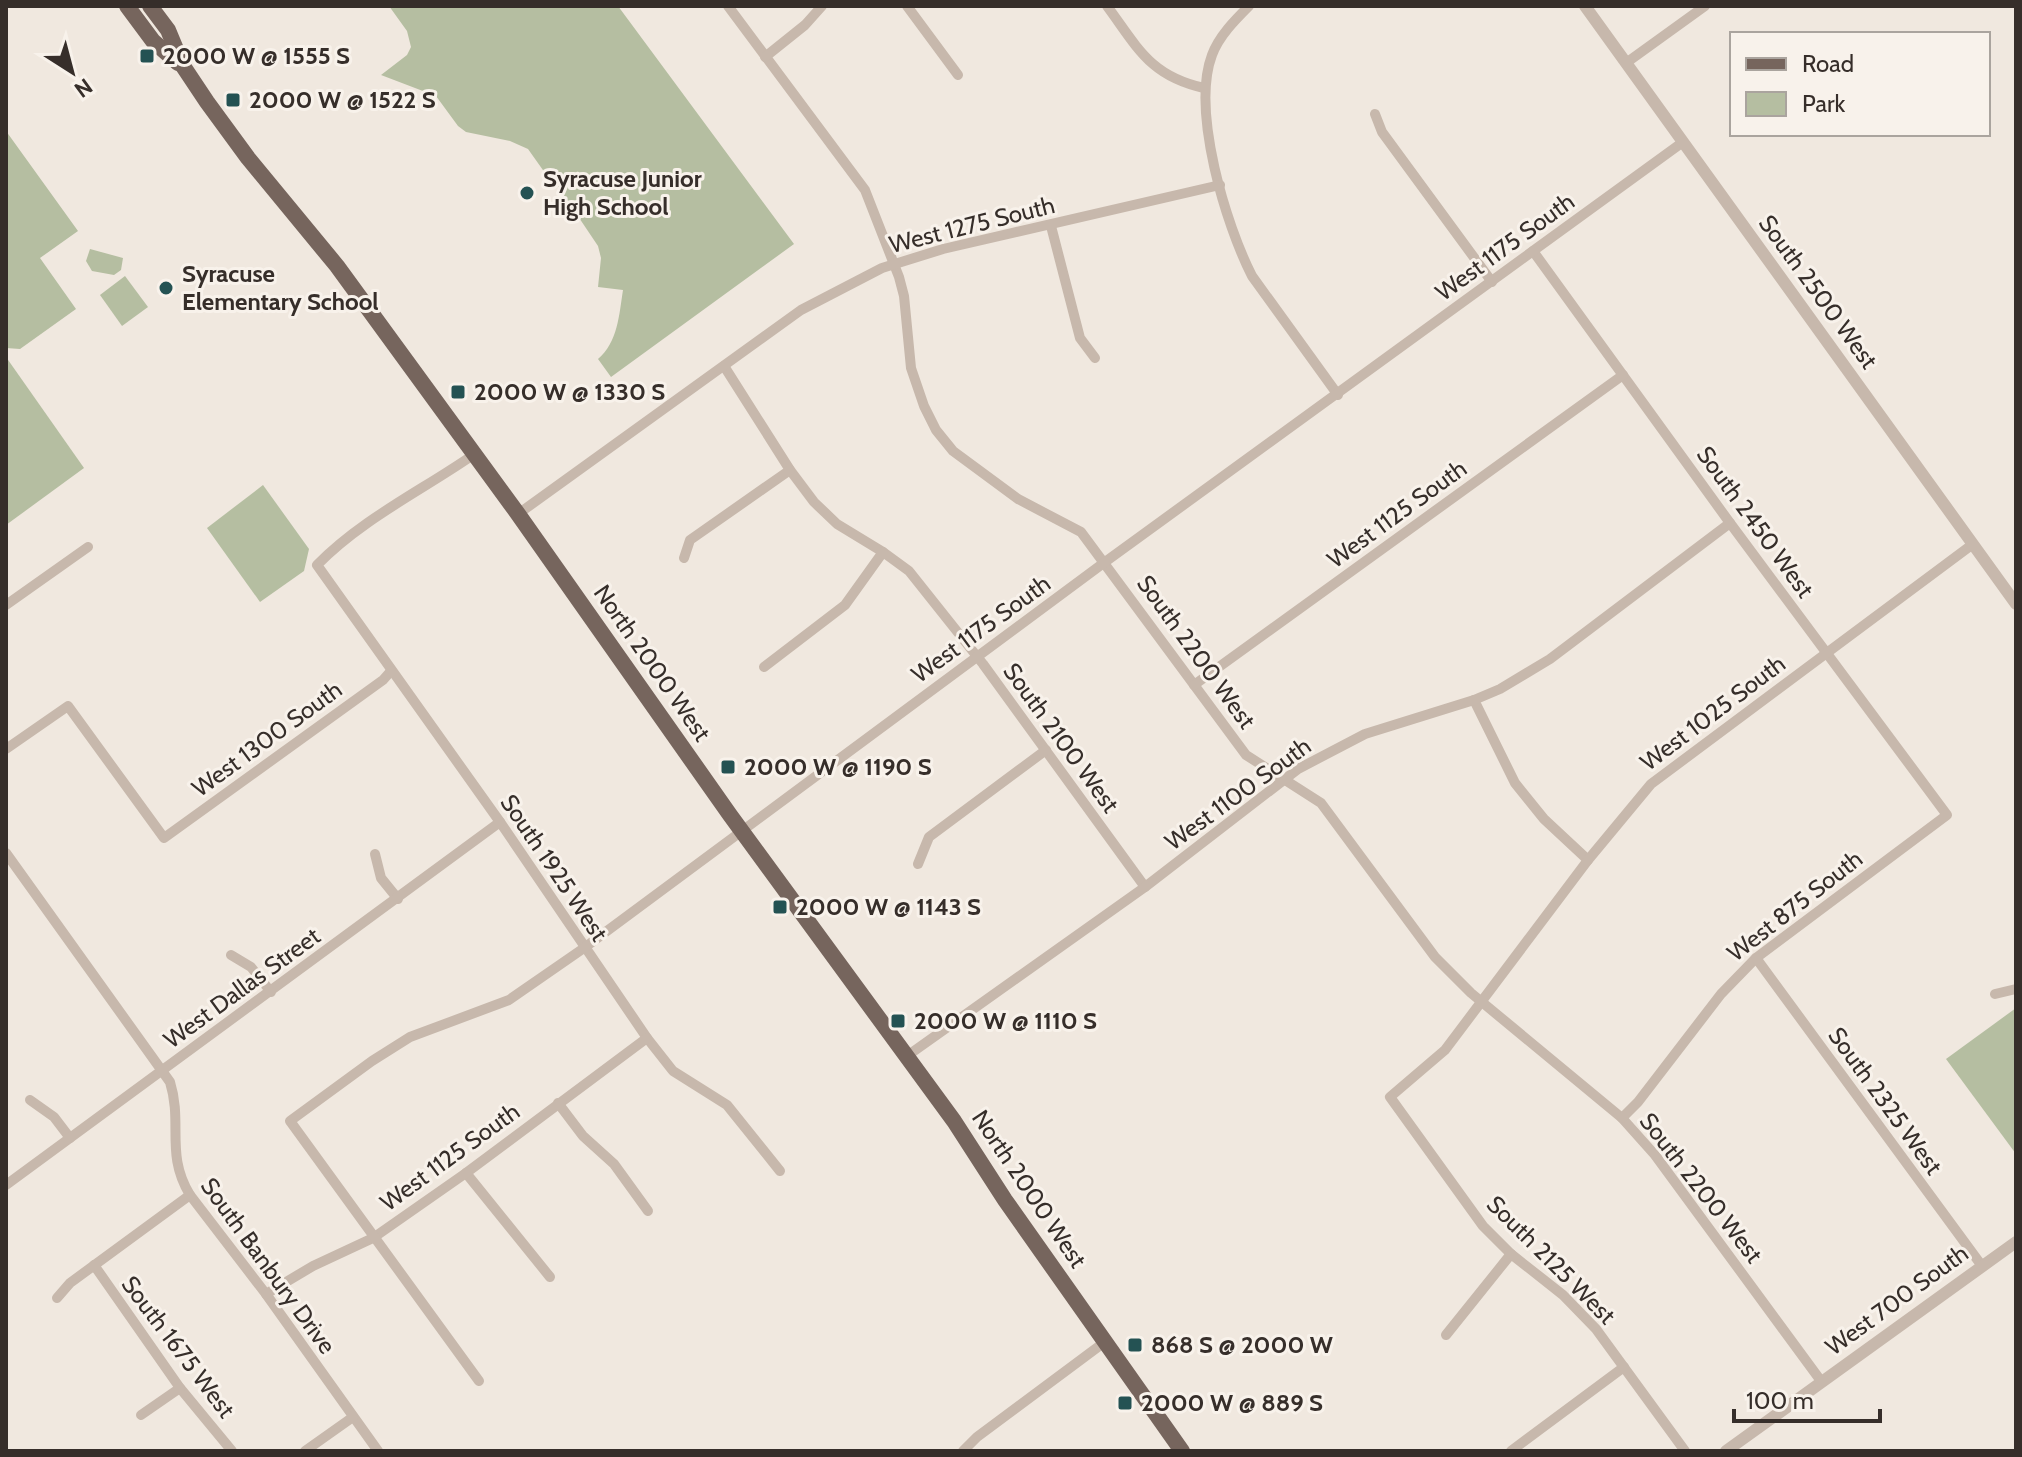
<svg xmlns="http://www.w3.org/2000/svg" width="2022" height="1457" font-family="Cabin,sans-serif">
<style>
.green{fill:#b5bea1}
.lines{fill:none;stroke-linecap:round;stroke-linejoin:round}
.minor{stroke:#c7b8ac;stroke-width:10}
.tertiary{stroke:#c7b8ac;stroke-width:12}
.primary{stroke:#76655d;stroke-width:16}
.poi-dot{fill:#245253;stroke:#f8f2eb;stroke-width:3}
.labels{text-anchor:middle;stroke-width:6;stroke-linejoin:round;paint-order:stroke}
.poi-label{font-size:24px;font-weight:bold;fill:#362e2a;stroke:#f8f2eb;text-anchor:start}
.street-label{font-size:24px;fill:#362e2a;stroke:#f8f2eb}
</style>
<rect width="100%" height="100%" fill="#f0e8df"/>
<g class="green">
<path d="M 389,6 L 618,6 L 794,244 L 611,377 L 598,359 C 618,342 619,315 623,290 L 598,287 L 601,258 L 598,246 L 555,182 L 550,180 L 528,149 L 510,141 L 466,132 L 458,126 L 436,96 L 381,75 L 407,55 L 411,47 L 407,31 Z"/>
<polygon points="6,131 78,231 40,258 76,309 20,349 6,348"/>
<polygon points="90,249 123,258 121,270 114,275 92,271 86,261"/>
<polygon points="125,276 148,307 122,326 100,295"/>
<polygon points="6,357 84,468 6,525"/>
<polygon points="263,485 309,549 304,571 260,602 207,528"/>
<polygon points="2016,1008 2016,1154 1946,1059"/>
</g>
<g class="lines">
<g class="minor">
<polyline points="728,6 865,190 899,277 904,296 911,368 924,406 936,430 953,451 1018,499 1081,532 1246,755 1321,803 1435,957 1471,993 1622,1118 1655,1155 1821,1381"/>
<polyline points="907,6 958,75"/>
<path d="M 1107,6 C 1138,48 1150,76 1204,88"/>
<path d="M 1249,6 C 1235,20 1219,36 1212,55 C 1191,111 1226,225 1252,276 L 1338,395"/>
<polyline points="765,57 805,25 822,6"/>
<polyline points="1626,63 1705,6"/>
<polyline points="1375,114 1382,132 1492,282"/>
<polyline points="1051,226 1080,338 1095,358"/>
<polyline points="1533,251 1730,523 1947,815 1756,958 1721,994 1638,1102 1622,1118"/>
<polyline points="724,366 790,470 814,502 837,524 883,552 909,571 983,664 1145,887"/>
<path d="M 473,455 C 421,491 362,519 317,565 L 500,822 L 647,1038 L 673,1071 L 727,1105 L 780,1171"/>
<polyline points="518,514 801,310 882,268 943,249 1220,185"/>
<polyline points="684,558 690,540 790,470"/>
<polyline points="6,605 88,547"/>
<polyline points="764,667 845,605 883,552"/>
<polyline points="1194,685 1623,375"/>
<polyline points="1474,700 1515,783 1544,819 1588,860"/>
<polyline points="6,749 68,706 164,838 383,680 391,671"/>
<path d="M 6,853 L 170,1082 C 183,1124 165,1154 190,1195 L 266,1294 L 378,1451"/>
<polyline points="375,854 381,878 398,899"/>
<polyline points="918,864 929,837 1046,750"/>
<polyline points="231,955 251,967 271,992"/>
<polyline points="1756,958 1982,1266"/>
<polyline points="1995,994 2016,989"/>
<polyline points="907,1056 1145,887 1298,769 1365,734 1474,700 1500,689 1550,659 1730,523"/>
<polyline points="30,1100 54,1117 70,1138"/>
<polyline points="558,1103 583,1136 614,1164 648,1211"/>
<polyline points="466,1173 550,1277"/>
<polyline points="6,1185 500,822"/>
<polyline points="94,1265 180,1388 232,1451"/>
<polyline points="266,1294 313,1266 373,1238 466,1173 647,1038"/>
<polyline points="57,1298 70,1283 190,1195"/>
<polyline points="1446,1335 1511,1254"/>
<polyline points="479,1381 290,1121 372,1061 410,1037 509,1000 584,948 1105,562 1683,142"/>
<polyline points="141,1415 180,1388"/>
<polyline points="305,1451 353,1417"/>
<polyline points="963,1451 977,1437 1106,1341"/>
<polyline points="1511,1451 1624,1367"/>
<polyline points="1685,1451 1596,1329 1563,1295 1511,1254 1483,1226 1390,1097 1445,1050 1588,860 1651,784 1973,544"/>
</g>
<g class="tertiary">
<polyline points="1585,6 2016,604"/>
<polyline points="1726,1451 2016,1242"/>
</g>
<g class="primary">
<polyline points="127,6 153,41 178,63"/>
<polyline points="150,6 168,30 183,66 207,102 248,158 337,266 518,514 730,815 954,1121 1005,1200 1182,1451"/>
</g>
</g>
<g class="poi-dot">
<rect x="139" y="48" width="16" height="16" rx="4"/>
<rect x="225" y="92" width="16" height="16" rx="4"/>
<circle cx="527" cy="193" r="8"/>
<circle cx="166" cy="288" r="8"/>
<rect x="450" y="384" width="16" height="16" rx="4"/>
<rect x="720" y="759" width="16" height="16" rx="4"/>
<rect x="772" y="899" width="16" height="16" rx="4"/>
<rect x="890" y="1013" width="16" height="16" rx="4"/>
<rect x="1127" y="1337" width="16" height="16" rx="4"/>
<rect x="1117" y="1395" width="16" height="16" rx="4"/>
</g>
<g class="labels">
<g class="poi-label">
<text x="163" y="64">2000 W @ 1555 S</text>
<text x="249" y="108">2000 W @ 1522 S</text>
<text x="543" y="187">Syracuse Junior<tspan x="543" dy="28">High School</tspan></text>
<text x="182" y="282">Syracuse<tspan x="182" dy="28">Elementary School</tspan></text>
<text x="474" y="400">2000 W @ 1330 S</text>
<text x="744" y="775">2000 W @ 1190 S</text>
<text x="796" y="915">2000 W @ 1143 S</text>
<text x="914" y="1029">2000 W @ 1110 S</text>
<text x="1151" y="1353">868 S @ 2000 W</text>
<text x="1141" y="1411">2000 W @ 889 S</text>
</g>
<g class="street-label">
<text transform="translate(972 225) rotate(-14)" y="8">West 1275 South</text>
<text transform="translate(1505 247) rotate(-36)" y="8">West 1175 South</text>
<text transform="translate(1818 292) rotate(54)" y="8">South 2500 West</text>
<text transform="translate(1397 514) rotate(-36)" y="8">West 1125 South</text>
<text transform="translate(1755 522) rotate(54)" y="8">South 2450 West</text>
<text transform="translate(981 629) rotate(-36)" y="8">West 1175 South</text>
<text transform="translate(1196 652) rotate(54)" y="8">South 2200 West</text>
<text transform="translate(652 663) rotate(55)" y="8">North 2000 West</text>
<text transform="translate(1713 713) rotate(-37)" y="8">West 1025 South</text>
<text transform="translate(1061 738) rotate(54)" y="8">South 2100 West</text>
<text transform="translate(267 739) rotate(-36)" y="8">West 1300 South</text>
<text transform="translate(1238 794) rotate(-36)" y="8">West 1100 South</text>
<text transform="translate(554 868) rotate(56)" y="8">South 1925 West</text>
<text transform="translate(1795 906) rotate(-38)" y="8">West 875 South</text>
<text transform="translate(242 988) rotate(-36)" y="8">West Dallas Street</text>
<text transform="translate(1885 1101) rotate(54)" y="8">South 2325 West</text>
<text transform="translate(450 1157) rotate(-36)" y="8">West 1125 South</text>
<text transform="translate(1701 1188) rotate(52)" y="8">South 2200 West</text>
<text transform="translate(1029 1189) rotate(56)" y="8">North 2000 West</text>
<text transform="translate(1551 1260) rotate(45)" y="8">South 2125 West</text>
<text transform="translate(268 1266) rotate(54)" y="8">South Banbury Drive</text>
<text transform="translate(1897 1300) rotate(-36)" y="8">West 700 South</text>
<text transform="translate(178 1347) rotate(53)" y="8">South 1675 West</text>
</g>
</g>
<rect width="2022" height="1457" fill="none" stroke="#362e2a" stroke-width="16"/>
<rect x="1730" y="32" width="260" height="104" fill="#f8f2eb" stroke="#aaa49e" stroke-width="2"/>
<rect x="1746" y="58" width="40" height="12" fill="#76655d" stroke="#aaa49e" stroke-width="2"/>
<text x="1802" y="72" font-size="24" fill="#362e2a">Road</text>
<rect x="1746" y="92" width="40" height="24" fill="#b5bea1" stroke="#aaa49e" stroke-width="2"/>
<text x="1802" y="112" font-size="24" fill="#362e2a">Park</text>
<g transform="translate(72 72) rotate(144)" stroke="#f8f2eb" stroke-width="6" paint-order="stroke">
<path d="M0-6L14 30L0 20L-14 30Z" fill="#362e2a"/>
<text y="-12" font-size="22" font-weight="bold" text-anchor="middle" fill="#362e2a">N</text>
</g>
<path d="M1734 1409v12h146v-12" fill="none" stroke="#362e2a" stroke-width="4"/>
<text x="1746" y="1409" font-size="24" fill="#362e2a" stroke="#f8f2eb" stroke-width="6" paint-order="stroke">100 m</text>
</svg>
